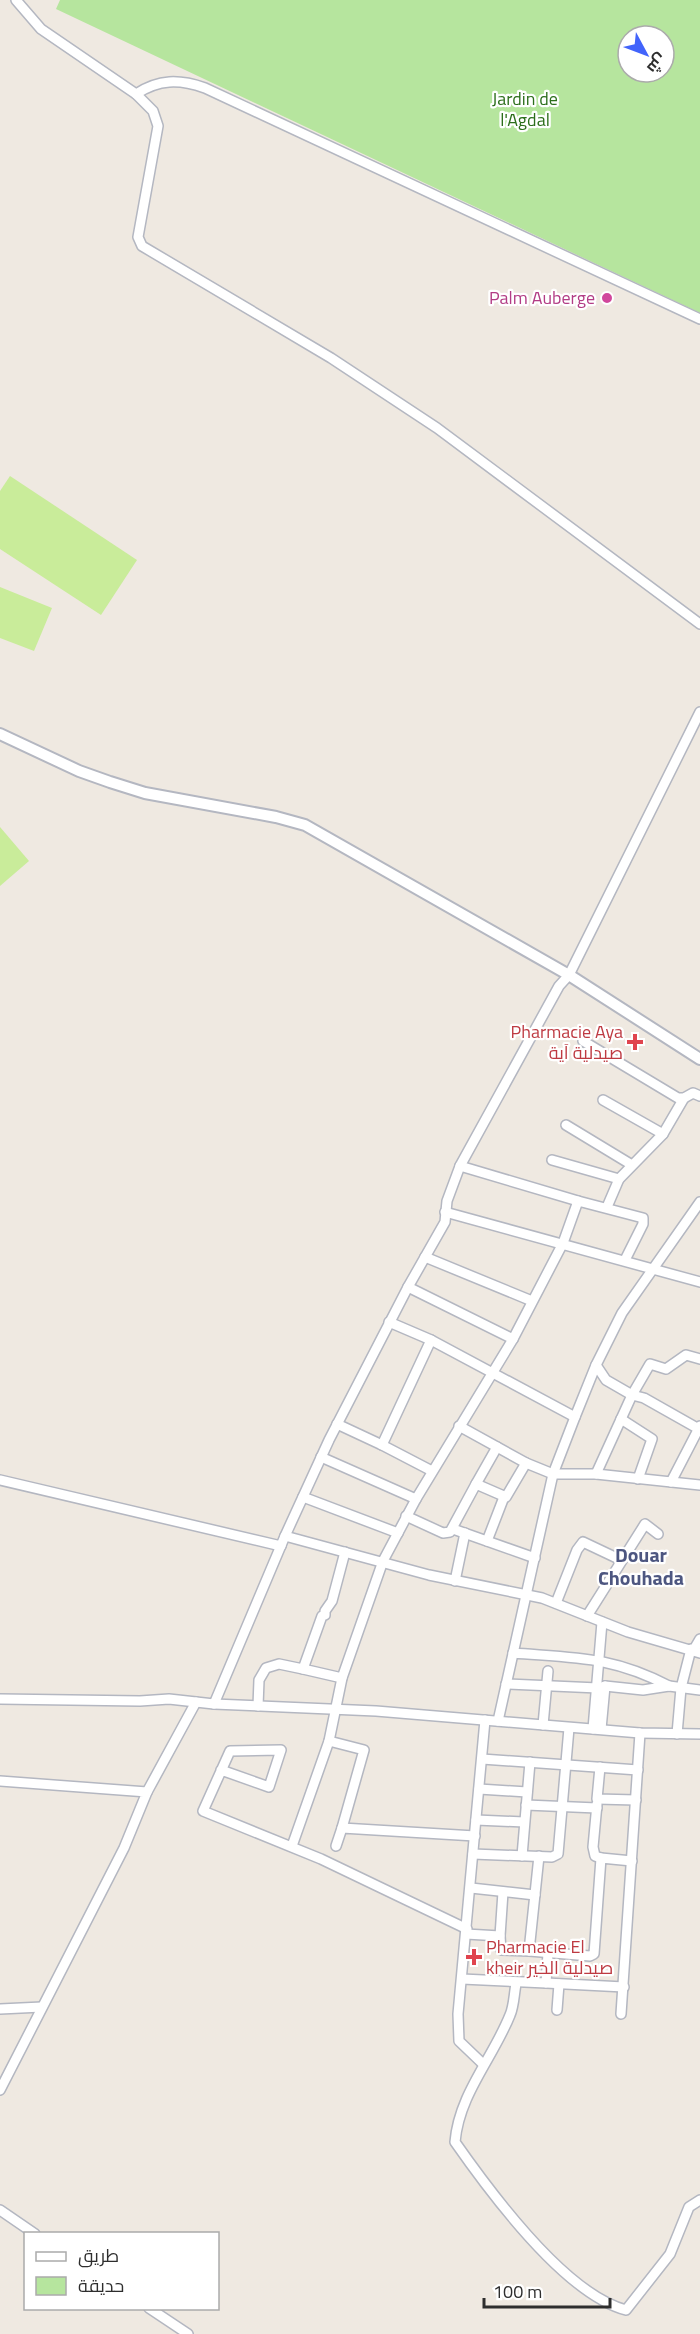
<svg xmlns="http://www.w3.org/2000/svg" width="700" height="2334" font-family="'Titillium Web',Cairo,sans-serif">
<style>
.green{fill:#b6e59e;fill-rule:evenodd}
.pitch{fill:#c9ec9a}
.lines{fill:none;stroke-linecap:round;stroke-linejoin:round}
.minor-casing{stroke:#b4b7c1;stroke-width:12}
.tertiary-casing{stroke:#b4b7c1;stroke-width:14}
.minor{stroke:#fff;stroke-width:9}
.tertiary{stroke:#fff;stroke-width:10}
.hotel-dot{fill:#d1479c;stroke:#fff;stroke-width:2}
.health-dot{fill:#e0444e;stroke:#fff;stroke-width:2}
.labels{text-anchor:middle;stroke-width:4.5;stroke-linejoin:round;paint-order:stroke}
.park-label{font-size:18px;fill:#2c6e1b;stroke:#fff}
.hotel-label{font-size:18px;fill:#b23c85;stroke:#fff;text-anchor:end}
.health-label{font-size:18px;fill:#be3a42;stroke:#fff;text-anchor:end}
.neighbourhood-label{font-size:20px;font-weight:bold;fill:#4d5680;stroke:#fff}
</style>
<rect width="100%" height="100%" fill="#efe9e1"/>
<path class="green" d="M 60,0 L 700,0 L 700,313 L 56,9 ZM 628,36 L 664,36 L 664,72 L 628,72 Z"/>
<g class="pitch">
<polygon points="10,476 137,560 101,615 0,549 0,491"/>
<polygon points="0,587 52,608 34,651 0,638"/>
<polygon points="0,827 29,861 0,886"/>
</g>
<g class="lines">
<g class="minor-casing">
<g id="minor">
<path d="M 16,0 L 41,29 L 136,94 C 159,79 179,79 205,88 L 700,319"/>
<polyline points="136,94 153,111 158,126 138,237 142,246 331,358 437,428 700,624"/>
<polyline points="583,1041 678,1098 684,1098 693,1093 700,1096"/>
<polyline points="603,1100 663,1134"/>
<polyline points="566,1125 632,1165"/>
<polyline points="552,1160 619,1179"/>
<polyline points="460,1166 578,1201"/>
<polyline points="607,1207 619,1179 663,1134 684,1098"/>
<polyline points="445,1212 700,1282"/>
<polyline points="425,1257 532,1301"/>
<polyline points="408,1287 513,1339"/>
<polyline points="389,1322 431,1340"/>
<polyline points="596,1365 606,1380 632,1395 596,1474"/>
<polyline points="621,1419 652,1439 638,1479"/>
<polyline points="337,1424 382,1445"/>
<polyline points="459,1426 526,1463"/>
<polyline points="699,1429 644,1398 632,1395 650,1364 666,1369 686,1355 700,1359"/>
<polyline points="321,1457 416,1499"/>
<polyline points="432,1471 382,1445 431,1340 575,1417"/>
<polyline points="0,1480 281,1546"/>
<polyline points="671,1482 700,1426"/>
<polyline points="476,1484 497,1447"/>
<polyline points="303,1497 398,1533"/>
<polyline points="406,1516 443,1533 450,1532 476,1484 506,1497 526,1463 553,1474 596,1474 700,1485"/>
<polyline points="453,1529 535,1558"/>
<polyline points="285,1536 429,1575 542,1598 628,1632 700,1653"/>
<polyline points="487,1541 504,1497"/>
<polyline points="455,1581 465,1533"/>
<polyline points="556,1603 577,1550 583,1542 621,1560"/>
<polyline points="587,1616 645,1524 658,1534"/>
<polyline points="693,1651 700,1639"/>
<path d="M 513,1653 C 575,1658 612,1656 669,1686"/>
<polyline points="342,1678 303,1669 322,1616 325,1615 325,1611 332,1601 345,1552"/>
<polyline points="506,1684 598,1688 605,1686 643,1690 669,1686 700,1690"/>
<polyline points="0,1699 140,1701 169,1699 214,1704 376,1711 640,1733 700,1734"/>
<polyline points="214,1704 285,1536 329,1440 408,1287 445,1222 447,1201 460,1166 559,986 569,975 700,712"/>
<polyline points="258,1706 259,1680 266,1668 279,1664 303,1669"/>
<polyline points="498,1721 553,1474 575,1417 596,1365 622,1313 700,1202"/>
<polyline points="543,1725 548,1671"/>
<polyline points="593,1729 602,1622"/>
<polyline points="601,1729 605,1686"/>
<polyline points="677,1734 681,1688 691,1649"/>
<polyline points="329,1741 364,1750 342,1828"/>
<polyline points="482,1759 638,1770"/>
<polyline points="600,1767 597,1799 636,1800"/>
<polyline points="221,1770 269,1787 281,1750 230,1751 203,1811 321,1859 467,1929"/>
<polyline points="0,1781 147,1792 124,1848 0,2090"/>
<polyline points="479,1789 527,1792"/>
<polyline points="147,1792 196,1702"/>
<polyline points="597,1804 593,1847 595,1856 601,1858"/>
<polyline points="526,1805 597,1808"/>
<polyline points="476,1820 524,1822"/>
<polyline points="292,1846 329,1741 342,1678 383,1561 416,1499 513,1339 563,1243 578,1201 643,1218 643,1224 625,1260"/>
<polyline points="336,1846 342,1828 475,1836"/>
<polyline points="473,1854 552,1857 558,1854 569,1728"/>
<polyline points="522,1856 530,1762"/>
<polyline points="471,1888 535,1895"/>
<polyline points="466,1934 500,1936 501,1950 529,1951 539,1856"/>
<polyline points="500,1936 503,1892"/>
<polyline points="529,1951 590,1956 594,1954 601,1858 632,1861"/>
<polyline points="462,1979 546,1983 548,1953"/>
<polyline points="546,1983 624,1987"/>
<path d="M 516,1984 C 514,1994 514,2006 510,2015 C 493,2058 459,2094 455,2142 C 490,2192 565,2294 626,2310 L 670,2254 L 689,2207 L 700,2200"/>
<polyline points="0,2009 42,2007"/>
<polyline points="557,2010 559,1984"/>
<polyline points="621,2014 640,1733"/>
<polyline points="483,2064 459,2041 458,2014 485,1720"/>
<polyline points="0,2210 35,2234"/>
<polyline points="149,2308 188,2334"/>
</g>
</g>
<g class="tertiary-casing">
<polyline id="tertiary" points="0,734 79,771 110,782 145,793 276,817 305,825 569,975 700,1059"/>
</g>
<use href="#minor" class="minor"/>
<use href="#tertiary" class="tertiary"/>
</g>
<circle class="hotel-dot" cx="607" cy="298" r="6"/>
<g class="health-dot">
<path d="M632 1033h6v6h6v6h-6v6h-6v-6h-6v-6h6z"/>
<path d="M471 1948h6v6h6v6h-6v6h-6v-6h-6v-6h6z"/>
</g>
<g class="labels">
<g class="park-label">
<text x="525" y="105">Jardin de<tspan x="525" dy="21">l'Agdal</tspan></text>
</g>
<g class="hotel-label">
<text x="595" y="304">Palm Auberge</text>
</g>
<g class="health-label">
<text x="623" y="1038">Pharmacie Aya<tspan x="623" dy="21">صيدلية اَية</tspan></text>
<text x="486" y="1953" text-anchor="start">Pharmacie El<tspan x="486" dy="21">kheir صيدلية الخير</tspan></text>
</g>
<g class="neighbourhood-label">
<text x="641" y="1562">Douar<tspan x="641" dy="23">Chouhada</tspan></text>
</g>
</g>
<rect x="24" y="2232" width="195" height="78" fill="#ffffff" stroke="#ababab" stroke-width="1.5"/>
<rect x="36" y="2252" width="30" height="9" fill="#ffffff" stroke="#ababab" stroke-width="1.5"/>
<text x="78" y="2262" font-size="18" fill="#2e2e2e">طريق</text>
<rect x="36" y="2277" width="30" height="18" fill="#b6e59e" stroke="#ababab" stroke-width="1.5"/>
<text x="78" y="2292" font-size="18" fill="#2e2e2e">حديقة</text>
<g transform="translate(646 54) rotate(131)"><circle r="28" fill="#ffffff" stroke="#ababab" stroke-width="1.5"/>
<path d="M0-4.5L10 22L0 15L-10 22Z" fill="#4264fb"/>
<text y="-9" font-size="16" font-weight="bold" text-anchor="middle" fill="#2e2e2e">ش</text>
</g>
<path d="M484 2298v9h126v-9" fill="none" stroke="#2e2e2e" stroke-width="3"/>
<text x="493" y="2298" font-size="18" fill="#2e2e2e" stroke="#ffffff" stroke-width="4.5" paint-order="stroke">100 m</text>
</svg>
